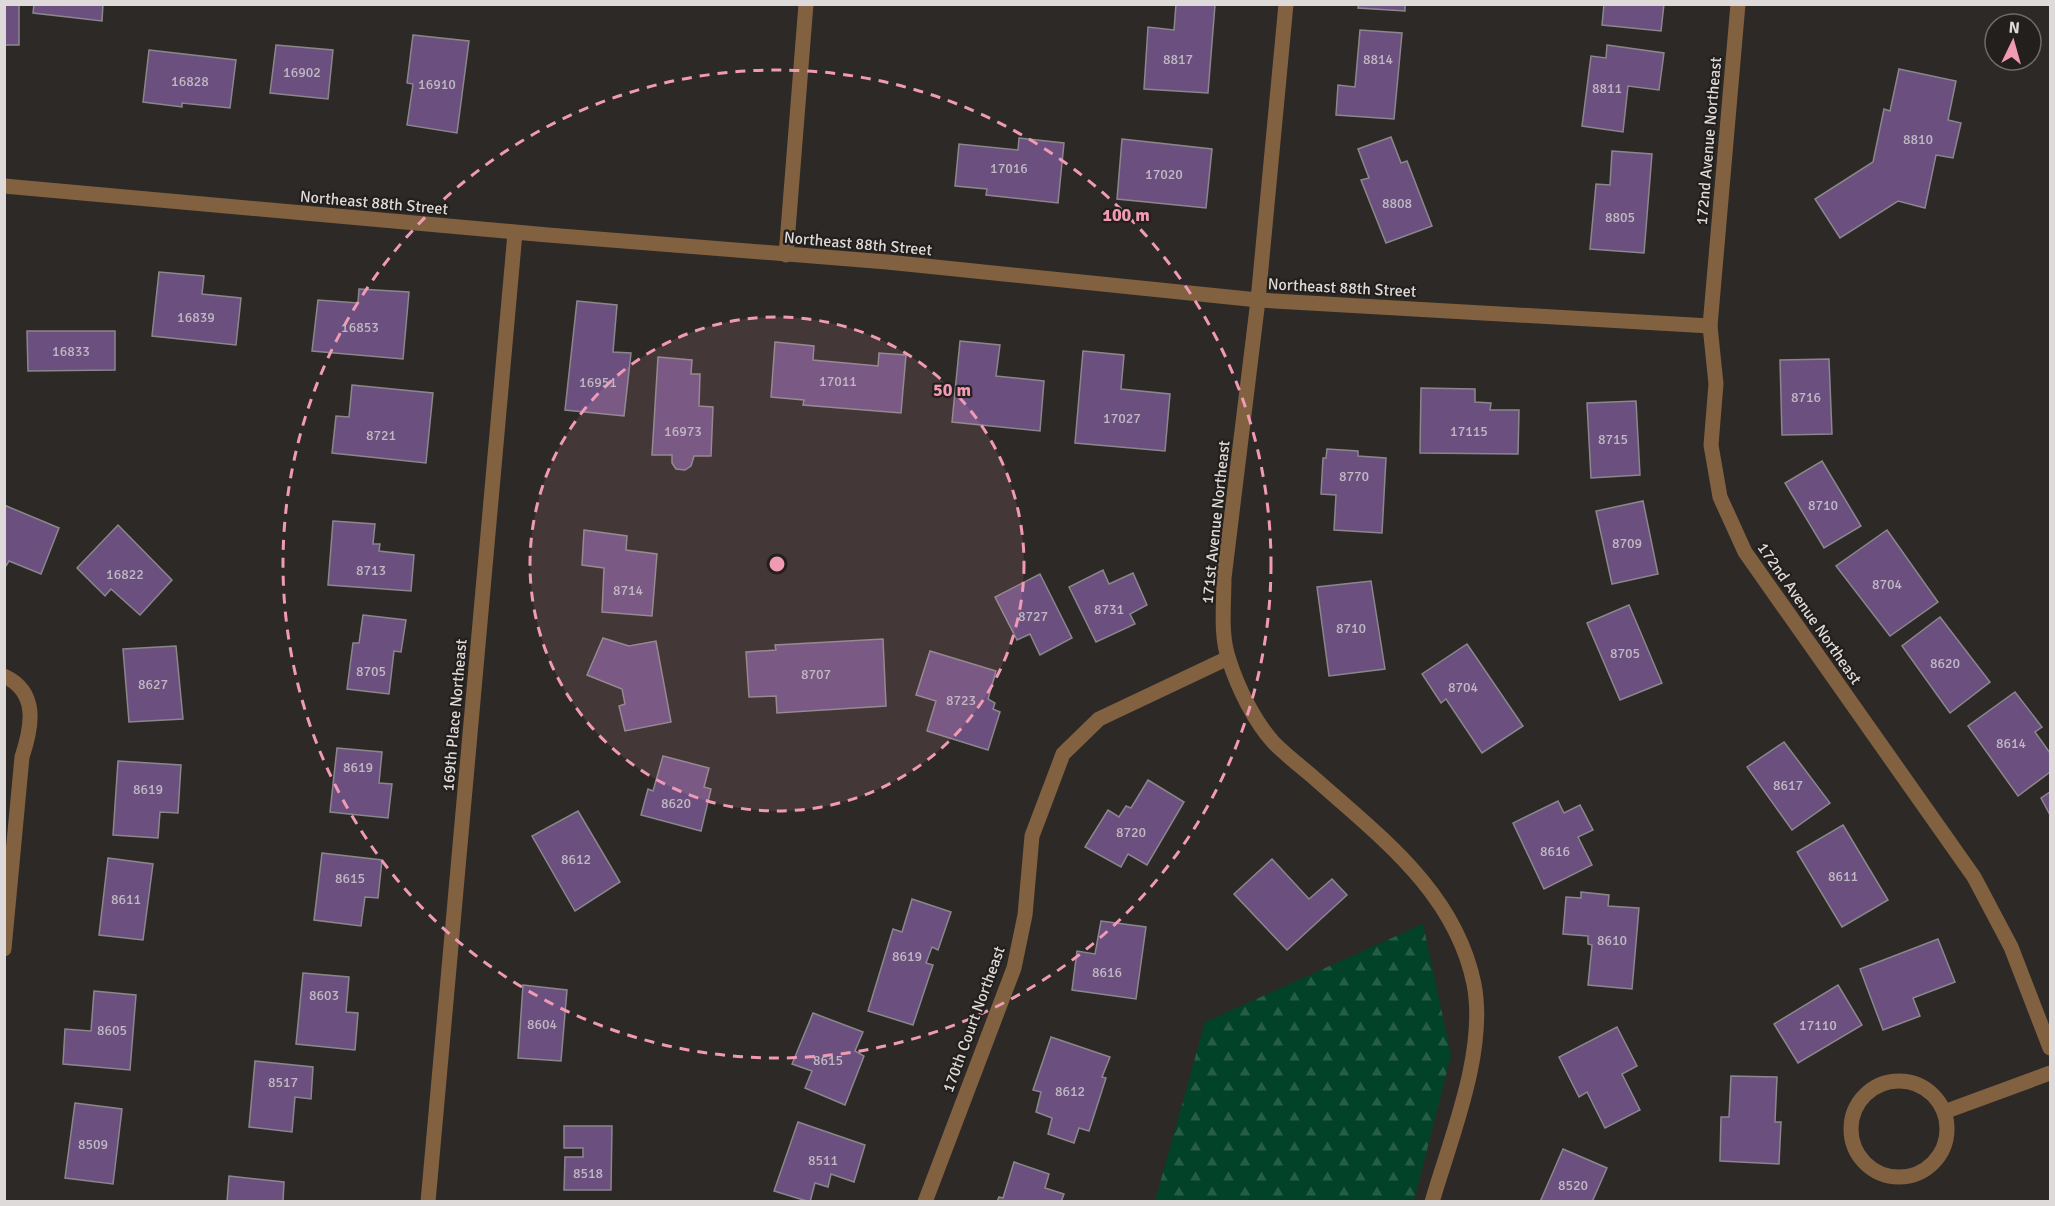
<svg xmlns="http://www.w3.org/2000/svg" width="2055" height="1206" font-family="Signika,sans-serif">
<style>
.forest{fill:url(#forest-firs)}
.building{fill:#6b507f;stroke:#8a878c;stroke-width:1.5}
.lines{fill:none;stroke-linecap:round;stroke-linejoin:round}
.service{stroke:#816140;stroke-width:15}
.minor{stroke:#816140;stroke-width:15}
.ring{fill:none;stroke:#f09ab5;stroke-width:3;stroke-dasharray:10 8}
.labels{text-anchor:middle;stroke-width:4.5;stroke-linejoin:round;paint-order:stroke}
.number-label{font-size:14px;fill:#c0b8c2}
.street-label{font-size:16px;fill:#dddad9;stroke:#231f1d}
.centre{fill:#f09ab5;stroke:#231f1d;stroke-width:3}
.ring-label{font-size:18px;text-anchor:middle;font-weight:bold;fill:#f09ab5;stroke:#231f1d;stroke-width:4.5;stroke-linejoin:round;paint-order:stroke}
</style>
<defs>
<pattern id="forest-firs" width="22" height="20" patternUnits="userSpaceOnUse" patternTransform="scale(1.5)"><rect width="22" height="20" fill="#014228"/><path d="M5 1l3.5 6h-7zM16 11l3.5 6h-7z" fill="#265d47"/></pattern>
</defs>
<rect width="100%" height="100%" fill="#2d2927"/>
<polygon class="forest" points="1423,924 1451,1055 1414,1201 1155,1201 1205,1022"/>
<g class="building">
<rect x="4" y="4" width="15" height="41"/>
<polygon points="34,4 103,4 102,21 33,13"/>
<polygon points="1176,4 1215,5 1208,93 1144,89 1148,27 1174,30"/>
<polygon points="1359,4 1405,4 1405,11 1358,8"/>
<polygon points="1604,4 1664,4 1661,31 1602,25"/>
<polygon points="1360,30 1402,33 1394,119 1336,115 1338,85 1355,87"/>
<polygon points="413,35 469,41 457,133 407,125 413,84 407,83"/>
<polygon points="276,45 333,50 328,99 270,93"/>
<polygon points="1607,45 1664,53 1659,90 1628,86 1623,132 1582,126 1591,56 1606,58"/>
<polygon points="149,50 236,60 230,108 182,103 182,107 143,102"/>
<polygon points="1899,69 1956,81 1948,120 1961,123 1953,158 1936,155 1925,208 1898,201 1840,238 1815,199 1873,162 1884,109 1890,111"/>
<polygon points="1391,137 1401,163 1407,161 1432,226 1386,243 1361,180 1369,178 1358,149"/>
<polygon points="1019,138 1064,143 1058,203 986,195 987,189 955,186 959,144 1018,150"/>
<polygon points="1122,139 1212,149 1206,208 1117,199"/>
<polygon points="1612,151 1652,154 1644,253 1590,249 1596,184 1610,185"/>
<polygon points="159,272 204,276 202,294 241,298 236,345 152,336"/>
<polygon points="359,289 409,292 403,359 312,351 318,300 358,303"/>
<polygon points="577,301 617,305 613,352 631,353 624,416 565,410"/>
<polygon points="27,331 115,331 115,370 28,371"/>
<polygon points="960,341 1000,345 996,376 1044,381 1040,431 952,422"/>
<polygon points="775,342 814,346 813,360 878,366 879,353 906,355 901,413 803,405 804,400 771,397"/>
<polygon points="1083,351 1124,355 1121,389 1170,394 1165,451 1075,443"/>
<polygon points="658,357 692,360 691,374 700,374 699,406 713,407 711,456 694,456 691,466 685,470 676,469 672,463 672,455 652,455"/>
<polygon points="1829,359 1832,434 1782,435 1780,360"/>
<polygon points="352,385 433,393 426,463 332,453 336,416 349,417"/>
<polygon points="1421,388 1475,389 1475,402 1491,403 1490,410 1519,410 1518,454 1420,453"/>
<polygon points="1636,401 1640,475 1591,478 1587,403"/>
<polygon points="1327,449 1358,451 1358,456 1386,458 1382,533 1334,530 1336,495 1321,494 1323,458 1326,458"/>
<polygon points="1822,461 1861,526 1824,548 1785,483"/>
<polygon points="1643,501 1658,574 1612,584 1596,511"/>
<polygon points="4,505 59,528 41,574 9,561 4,569"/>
<polygon points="333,521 375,524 373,544 380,544 379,551 414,555 411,591 328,585"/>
<polygon points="118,525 172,580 140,615 111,589 105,596 77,568"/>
<polygon points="584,530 627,536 626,550 657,554 652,616 602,612 604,568 582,565"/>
<polygon points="1887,530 1938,602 1890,636 1836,566"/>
<polygon points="1103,570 1109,584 1133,573 1147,605 1130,614 1135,624 1096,642 1069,587"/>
<polygon points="1040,574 1072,638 1040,655 1030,634 1017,640 995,597"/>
<polygon points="1371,581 1385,669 1329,676 1317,587"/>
<polygon points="1629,605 1662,683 1620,700 1587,623"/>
<polygon points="363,615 406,620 401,652 394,651 389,694 347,689 353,643 359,643"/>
<polygon points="1940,617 1990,682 1950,713 1902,646"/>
<polygon points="603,638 629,646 656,641 671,722 625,731 619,706 625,704 622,689 587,675"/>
<polygon points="883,639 886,706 777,713 776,696 749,697 746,652 776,650 775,645"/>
<polygon points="1467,644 1523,726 1482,753 1446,699 1441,703 1422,674"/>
<polygon points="176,646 183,719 129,722 123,649"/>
<polygon points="930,651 996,671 988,699 995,703 993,709 1000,712 988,750 927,731 936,701 916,695"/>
<polygon points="2015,692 2042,727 2035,732 2050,753 2050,772 2018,796 1968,726"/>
<polygon points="1784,742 1830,803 1792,830 1747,767"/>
<polygon points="337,748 382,752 379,783 392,784 388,818 330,812"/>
<polygon points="663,756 709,768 704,787 711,789 701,831 641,815 648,789 653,791"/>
<polygon points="118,761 181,765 178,813 160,812 158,838 113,835"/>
<polygon points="1148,780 1184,802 1147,865 1128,854 1121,867 1085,847 1108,810 1119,817 1126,806 1131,808"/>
<polygon points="2050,792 2050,815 2041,798"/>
<polygon points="1558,801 1564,813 1580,805 1593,830 1578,837 1592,865 1544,889 1513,823"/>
<polygon points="578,811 620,882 575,911 532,836"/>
<polygon points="1843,825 1888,900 1842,927 1797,852"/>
<polygon points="322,853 382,860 378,898 365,897 361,926 314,920"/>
<polygon points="108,858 153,864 143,940 99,935"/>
<polygon points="1272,859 1309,899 1332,879 1347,895 1287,950 1234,894"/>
<polygon points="1581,892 1609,895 1608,906 1639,908 1632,989 1588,985 1592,945 1588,944 1588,936 1563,934 1566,897 1581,898"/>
<polygon points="912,899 951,912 938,950 932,947 926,963 933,965 913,1025 868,1011 893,929 902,932"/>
<polygon points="1101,921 1146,927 1136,999 1072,990 1077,951 1095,954"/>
<polygon points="1938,939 1955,982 1913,998 1920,1016 1883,1030 1860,969"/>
<polygon points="303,973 349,977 346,1012 358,1013 355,1050 296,1044"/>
<polygon points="523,985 567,990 561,1061 518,1058"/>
<polygon points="1838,985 1862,1025 1798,1063 1774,1024"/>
<polygon points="94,991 136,995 130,1070 63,1064 65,1029 91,1031"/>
<polygon points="813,1013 863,1032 855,1051 864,1056 845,1105 805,1088 812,1071 792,1064"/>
<polygon points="1617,1027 1637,1066 1622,1074 1640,1110 1605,1128 1587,1092 1579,1097 1559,1057"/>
<polygon points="1051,1037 1110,1057 1102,1077 1106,1078 1089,1131 1079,1128 1074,1143 1048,1134 1052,1118 1036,1112 1041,1092 1033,1090"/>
<polygon points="255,1061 313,1067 311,1099 295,1097 292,1132 249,1127"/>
<polygon points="1731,1076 1777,1077 1775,1122 1781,1122 1779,1164 1720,1161 1721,1117 1729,1117"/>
<polygon points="75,1103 122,1109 113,1184 65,1178"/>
<polygon points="798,1122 865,1145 854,1182 831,1174 828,1187 815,1183 810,1202 774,1191"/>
<polygon points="564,1126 612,1126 611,1190 564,1190 565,1157 583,1157 583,1148 564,1148"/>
<polygon points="1563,1149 1607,1168 1592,1202 1540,1202"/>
<polygon points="1014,1162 1049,1174 1045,1188 1064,1194 1061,1202 997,1202 999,1197 1003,1198"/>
<polygon points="229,1176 284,1182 283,1202 227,1202"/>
</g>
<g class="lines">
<polyline class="service" points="786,255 806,4"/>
<g class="minor">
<path d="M 1286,4 L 1258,300 L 1224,578 C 1224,605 1220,635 1229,660 C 1238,688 1254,721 1274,743 C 1286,755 1300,766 1312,776 C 1379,836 1455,891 1474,984 C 1487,1051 1451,1137 1432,1202"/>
<polyline points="1738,4 1710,326 1716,384 1711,445 1720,497 1745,552 1974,877 2011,947 2050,1048"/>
<polyline points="4,186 548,235 887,262 1258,300 1710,326"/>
<path d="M 4,676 C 39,692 32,727 22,757 L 4,949"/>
<circle cx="1899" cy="1129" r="48"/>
<polyline points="1944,1112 2050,1073"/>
<polyline points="428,1202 515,233"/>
<polyline points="925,1202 1014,968 1025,915 1032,836 1063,754 1099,719 1228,658"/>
</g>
</g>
<circle cx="777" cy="564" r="247" fill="#f09ab5" fill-opacity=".12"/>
<g class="ring">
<circle cx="777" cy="564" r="247"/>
<circle cx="777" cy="564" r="494"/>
</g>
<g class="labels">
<g class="number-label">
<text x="1178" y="64">8817</text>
<text x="1378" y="64">8814</text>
<text x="302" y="77">16902</text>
<text x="190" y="86">16828</text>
<text x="437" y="89">16910</text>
<text x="1607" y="93">8811</text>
<text x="1918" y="144">8810</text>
<text x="1009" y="173">17016</text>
<text x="1164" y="179">17020</text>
<text x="1397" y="208">8808</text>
<text x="1620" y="222">8805</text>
<text x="196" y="322">16839</text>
<text x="360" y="332">16853</text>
<text x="71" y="356">16833</text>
<text x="838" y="386">17011</text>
<text x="598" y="387">16951</text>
<text x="1806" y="402">8716</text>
<text x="1122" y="423">17027</text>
<text x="683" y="436">16973</text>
<text x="1469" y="436">17115</text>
<text x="381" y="440">8721</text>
<text x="1613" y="444">8715</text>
<text x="1354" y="481">8770</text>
<text x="1823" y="510">8710</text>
<text x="1627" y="548">8709</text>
<text x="371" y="575">8713</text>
<text x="125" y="579">16822</text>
<text x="1887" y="589">8704</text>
<text x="628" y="595">8714</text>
<text x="1109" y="614">8731</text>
<text x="1033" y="621">8727</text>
<text x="1351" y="633">8710</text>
<text x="1625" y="658">8705</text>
<text x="1945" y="668">8620</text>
<text x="371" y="676">8705</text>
<text x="816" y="679">8707</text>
<text x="153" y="689">8627</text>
<text x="1463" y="692">8704</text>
<text x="961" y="705">8723</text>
<text x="2011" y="748">8614</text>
<text x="358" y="772">8619</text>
<text x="1788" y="790">8617</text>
<text x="148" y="794">8619</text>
<text x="676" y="808">8620</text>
<text x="1131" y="837">8720</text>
<text x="1555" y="856">8616</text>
<text x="576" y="864">8612</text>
<text x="1843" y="881">8611</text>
<text x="350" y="883">8615</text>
<text x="126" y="904">8611</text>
<text x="1612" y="945">8610</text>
<text x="907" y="961">8619</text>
<text x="1107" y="977">8616</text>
<text x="324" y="1000">8603</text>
<text x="542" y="1029">8604</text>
<text x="1818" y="1030">17110</text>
<text x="112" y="1035">8605</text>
<text x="828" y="1065">8615</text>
<text x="283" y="1087">8517</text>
<text x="1070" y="1096">8612</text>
<text x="93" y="1149">8509</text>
<text x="823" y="1165">8511</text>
<text x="588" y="1178">8518</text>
<text x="1573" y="1190">8520</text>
</g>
<g class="street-label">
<text transform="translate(1708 141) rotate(-85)" y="6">172nd Avenue Northeast</text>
<text transform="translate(374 202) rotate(5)" y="6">Northeast 88th Street</text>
<text transform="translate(858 243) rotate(5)" y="6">Northeast 88th Street</text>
<text transform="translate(1342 287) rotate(3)" y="6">Northeast 88th Street</text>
<text transform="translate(1215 522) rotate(-84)" y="6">171st Avenue Northeast</text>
<text transform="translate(1810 613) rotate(55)" y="6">172nd Avenue Northeast</text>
<text transform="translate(454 715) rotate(-85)" y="6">169th Place Northeast</text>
<text transform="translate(973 1019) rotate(-70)" y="6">170th Court Northeast</text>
</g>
</g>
<circle cx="777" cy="564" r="9" class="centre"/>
<g class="ring-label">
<text x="1126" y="221">100 m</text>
<text x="952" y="396">50 m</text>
</g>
<rect width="2055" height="1206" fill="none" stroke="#dddad9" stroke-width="12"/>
<g transform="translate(2013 42) rotate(5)"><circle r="28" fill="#231f1d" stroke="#6d6a68" stroke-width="1.5"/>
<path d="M0-4.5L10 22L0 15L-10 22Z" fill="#f09ab5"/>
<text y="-9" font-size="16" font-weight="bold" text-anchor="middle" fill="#dddad9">N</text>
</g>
</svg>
